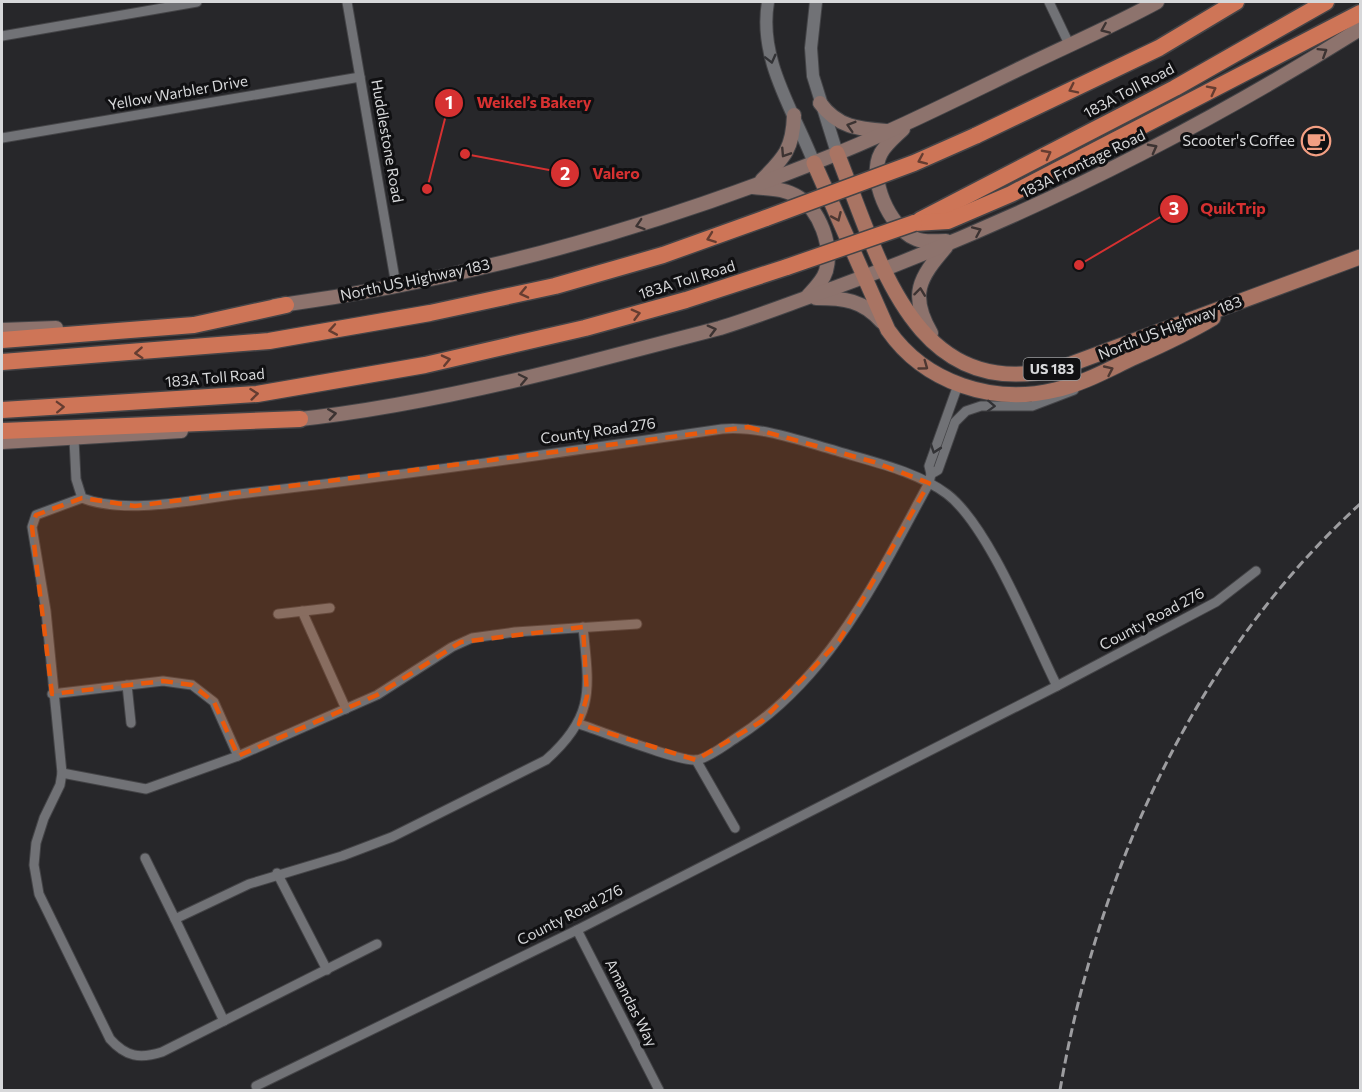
<svg xmlns="http://www.w3.org/2000/svg" width="1362" height="1092" font-family="Commissioner,sans-serif">
<style>
.lines{fill:none;stroke-linecap:round;stroke-linejoin:round}
.minor-casing{stroke:#444447;stroke-width:11}
.tertiary-casing{stroke:#444447;stroke-width:14}
.secondary-casing{stroke:#444447;stroke-width:16}
.primary-casing{stroke:#444447;stroke-width:17}
.motorway-casing{stroke:#444447;stroke-width:19}
.minor{stroke:#717276;stroke-width:9}
.tertiary{stroke:#717276;stroke-width:12}
.secondary{stroke:#8d736d;stroke-width:14}
.primary{stroke:#a97463;stroke-width:15}
.motorway{stroke:#ce7557;stroke-width:16}
.rail{stroke:#9d9da0;stroke-width:3;stroke-dasharray:9 4.5;stroke-linecap:butt}
.motorway-bridge-casing{stroke:#444447;stroke-width:19;stroke-linecap:butt}
.motorway-bridge{stroke:#ce7557;stroke-width:16}
.oneway{stroke:#3c3332}
.oneway2{stroke:#323235}
.oneway3{stroke:#653d31}
.oneway4{stroke:#4d3832}
.marked{fill:#e8590c;fill-opacity:0.2;stroke:#e8590c;stroke-width:4.5;stroke-dasharray:12 8;stroke-linejoin:round}
.labels{text-anchor:middle;stroke-width:6;stroke-linejoin:round;paint-order:stroke}
.shield{fill:#101012;stroke:#9b9c9e;stroke-width:1.5}
.shield-label{font-size:14px;font-weight:bold;fill:#d7d8da}
.street-label{font-size:15px;fill:#d7d8da;stroke:#101012}
.poi-label{font-size:15px;fill:#d7d8da;stroke:#101012;text-anchor:end}
.leader{fill:none;stroke:#d63131;stroke-width:2}
.callout-dot{fill:#d63131;stroke:#101012;stroke-width:2}
.mark-label{font-size:18px;text-anchor:middle;font-weight:bold;fill:#fff}
.callout-label{font-size:16px;text-anchor:middle;font-weight:bold;fill:#d63131;stroke:#101012;stroke-width:6;stroke-linejoin:round;paint-order:stroke}
</style>
<rect width="100%" height="100%" fill="#27272a"/>
<g class="lines">
<g class="minor-casing">
<g id="minor">
<polyline points="347,2 396,285"/>
<polyline points="1049,2 1069,44"/>
<polyline points="2,36 197,2"/>
<polyline points="2,138 360,77"/>
<path d="M 74,439 L 76,479 L 82,498 C 129,516 199,498 248,493 C 406,475 564,452 722,429 C 762,426 798,440 837,451 C 873,462 916,471 947,494 C 989,526 1032,636 1057,686"/>
<polyline points="931,474 938,470 955,422 966,411 981,406 1032,406 1074,390"/>
<path d="M 82,498 L 36,515 L 32,527 L 46,611 L 62,773 L 60,785 L 44,818 L 36,843 L 34,865 L 39,894 L 110,1039 C 126,1057 140,1059 162,1052 L 377,944"/>
<polyline points="302,611 346,709"/>
<polyline points="278,614 330,608"/>
<polyline points="127,685 131,723"/>
<polyline points="52,694 163,681 192,685 214,702 238,756"/>
<path d="M 579,724 C 601,731 679,762 697,760 C 710,757 725,745 736,738 C 831,678 877,578 929,483 L 931,474 L 929,466 L 958,385"/>
<polyline points="696,760 735,828"/>
<polyline points="62,773 146,789 238,756 377,695 452,647 472,638 515,632 637,624"/>
<polyline points="145,858 175,919"/>
<polyline points="277,873 327,970"/>
<polyline points="577,930 659,1090"/>
<path d="M 224,1021 L 175,919 L 249,884 L 342,856 L 392,837 L 546,760 C 596,716 589,688 583,627"/>
<polyline points="256,1086 577,930 1057,686 1216,602 1256,571"/>
</g>
</g>
<g class="tertiary-casing">
<g id="tertiary">
<path d="M 768,2 C 758,60 794,111 814,163"/>
<polyline points="816,2 811,48 813,76 837,153"/>
</g>
</g>
<g class="secondary-casing">
<g id="secondary">
<path d="M 820,103 C 838,128 860,129 888,131"/>
<path d="M 903,129 C 896,136 886,144 881,153 C 867,178 890,227 914,238 C 923,243 935,241 946,241"/>
<path d="M 762,180 C 785,157 793,148 794,115"/>
<path d="M 753,187 C 769,189 784,188 798,197 C 820,210 833,246 826,271 C 823,281 814,289 807,297"/>
<path d="M 816,298 C 844,298 863,300 882,322"/>
<path d="M 275,306 C 460,281 642,231 816,162 C 885,135 951,102 1017,70 C 1064,47 1111,27 1157,2"/>
<polyline points="2,330 56,328"/>
<path d="M 931,333 C 909,295 919,278 946,247"/>
<path d="M 292,420 C 395,409 498,386 597,360 C 638,349 679,339 720,328 C 759,316 796,301 834,288 C 1019,221 1194,133 1360,29"/>
<polyline points="2,442 181,431"/>
</g>
</g>
<g class="primary-casing">
<g id="primary">
<path d="M 837,153 C 879,258 914,409 1063,367 L 1360,257"/>
<path d="M 814,163 L 888,330 C 925,383 993,405 1055,390 C 1083,384 1109,369 1135,357 C 1162,345 1188,333 1213,318"/>
</g>
</g>
<g class="motorway-casing">
<g id="motorway">
<polyline points="975,136 1159,48 1236,2"/>
<polyline points="920,220 1175,88 1326,2"/>
<polyline points="914,223 948,221 1011,194 1360,13"/>
<polyline points="2,340 194,325 286,305"/>
<polyline points="2,362 269,341 430,313 555,286 663,255 766,218"/>
<polyline points="2,410 257,394 425,365 585,328 686,300 787,267"/>
<polyline points="2,431 300,419"/>
</g>
</g>
<use href="#minor" class="minor"/>
<use href="#tertiary" class="tertiary"/>
<use href="#secondary" class="secondary"/>
<use href="#primary" class="primary"/>
<use href="#motorway" class="motorway"/>
<path class="rail" d="M 1060,1090 C 1098,870 1194,656 1360,504"/>
<g class="motorway-bridge-casing">
<g id="motorway-bridge">
<polyline points="766,218 914,163 975,136"/>
<polyline points="787,267 914,223"/>
</g>
</g>
<use href="#motorway-bridge" class="motorway-bridge"/>
</g>
<defs><path id="oneway-chevron" d="M-2-3.5L2.5 0L-2 3.5" fill="none" stroke-width="1.6" stroke-linecap="round" stroke-linejoin="round" transform="scale(1.5)"/></defs>
<g class="oneway">
<use href="#oneway-chevron" transform="translate(1105 29) rotate(157)"/>
<use href="#oneway-chevron" transform="translate(1323 52) rotate(-32)"/>
<use href="#oneway-chevron" transform="translate(851 126) rotate(-163)"/>
<use href="#oneway-chevron" transform="translate(1153 148) rotate(-28)"/>
<use href="#oneway-chevron" transform="translate(785 153) rotate(123)"/>
<use href="#oneway-chevron" transform="translate(640 225) rotate(162)"/>
<use href="#oneway-chevron" transform="translate(977 231) rotate(-24)"/>
<use href="#oneway-chevron" transform="translate(920 292) rotate(-83)"/>
<use href="#oneway-chevron" transform="translate(712 330) rotate(-15)"/>
<use href="#oneway-chevron" transform="translate(523 379) rotate(-12)"/>
<use href="#oneway-chevron" transform="translate(332 414) rotate(-9)"/>
</g>
<g class="oneway2">
<use href="#oneway-chevron" transform="translate(771 59) rotate(76)"/>
<use href="#oneway-chevron" transform="translate(991 406) rotate(2)"/>
<use href="#oneway-chevron" transform="translate(935 449) rotate(109)"/>
</g>
<g class="oneway3">
<use href="#oneway-chevron" transform="translate(1073 89) rotate(154)"/>
<use href="#oneway-chevron" transform="translate(1212 90) rotate(-27)"/>
<use href="#oneway-chevron" transform="translate(1047 154) rotate(-28)"/>
<use href="#oneway-chevron" transform="translate(922 160) rotate(156)"/>
<use href="#oneway-chevron" transform="translate(711 238) rotate(160)"/>
<use href="#oneway-chevron" transform="translate(524 293) rotate(167)"/>
<use href="#oneway-chevron" transform="translate(636 314) rotate(-15)"/>
<use href="#oneway-chevron" transform="translate(333 330) rotate(170)"/>
<use href="#oneway-chevron" transform="translate(139 353) rotate(176)"/>
<use href="#oneway-chevron" transform="translate(446 360) rotate(-13)"/>
<use href="#oneway-chevron" transform="translate(254 394) rotate(-6)"/>
<use href="#oneway-chevron" transform="translate(60 407) rotate(-2)"/>
</g>
<g class="oneway4">
<use href="#oneway-chevron" transform="translate(837 217) rotate(66)"/>
<use href="#oneway-chevron" transform="translate(924 366) rotate(36)"/>
<use href="#oneway-chevron" transform="translate(1109 370) rotate(-25)"/>
</g>
<path class="marked" d="M 748,427 L 874,462 L 929,483 L 839,641 L 762,721 L 696,760 L 579,724 L 587,696 L 583,627 L 461,642 L 377,695 L 238,756 L 214,702 L 192,685 L 163,681 L 52,694 L 32,527 L 36,515 L 82,498 L 135,506 Z"/>
<defs>
<g id="cafe-ring" transform="scale(1.5)"><circle r="9.5" fill="#101012" stroke="#f39f83" stroke-width="1.5"/><path d="M-5.5-4.5H6V0H3Q3 3.5 0 3.5H-2.5Q-5.5 3.5-5.5 0ZM3-3.2v2h1.7v-2ZM-6 4.5H4V6H-6Z" fill="#f39f83"/></g>
</defs>
<g fill-rule="evenodd">
<use href="#cafe-ring" x="1316" y="141"/>
</g>
<g class="labels">
<rect class="shield" x="1023.5" y="358" width="57" height="22" rx="4.5"/>
<g class="shield-label">
<text x="1052" y="374">US 183</text>
</g>
<g class="street-label">
<text transform="translate(1129 91) rotate(-28)" y="5">183A Toll Road</text>
<text transform="translate(178 93) rotate(-10)" y="5">Yellow Warbler Drive</text>
<text transform="translate(387 141) rotate(80)" y="5">Huddlestone Road</text>
<text transform="translate(1083 164) rotate(-26)" y="5">183A Frontage Road</text>
<text transform="translate(415 280) rotate(-12)" y="5">North US Highway 183</text>
<text transform="translate(687 280) rotate(-17)" y="5">183A Toll Road</text>
<text transform="translate(1170 328) rotate(-21)" y="5">North US Highway 183</text>
<text transform="translate(215 378) rotate(-5)" y="5">183A Toll Road</text>
<text transform="translate(598 431) rotate(-8)" y="5">County Road 276</text>
<text transform="translate(1152 619) rotate(-28)" y="5">County Road 276</text>
<text transform="translate(570 915) rotate(-27)" y="5">County Road 276</text>
<text transform="translate(631 1003) rotate(63)" y="5">Amandas Way</text>
</g>
<g class="poi-label">
<text x="1295" y="146">Scooter's Coffee</text>
</g>
</g>
<path class="leader" d="M427 189L449 103M465 154L565 173M1079 265L1174 209"/>
<g class="callout-dot">
<circle cx="427" cy="189" r="6"/>
<circle cx="465" cy="154" r="6"/>
<circle cx="1079" cy="265" r="6"/>
<circle cx="449" cy="103" r="15"/>
<circle cx="565" cy="173" r="15"/>
<circle cx="1174" cy="209" r="15"/>
</g>
<g class="mark-label">
<text x="449" y="109">1</text>
<text x="565" y="180">2</text>
<text x="1174" y="215">3</text>
</g>
<g class="callout-label">
<text x="534" y="108">Weikel’s Bakery</text>
<text x="616" y="179">Valero</text>
<text x="1233" y="214">QuikTrip</text>
</g>
<rect width="1362" height="1092" fill="none" stroke="#d7d8da" stroke-width="6"/>
</svg>
